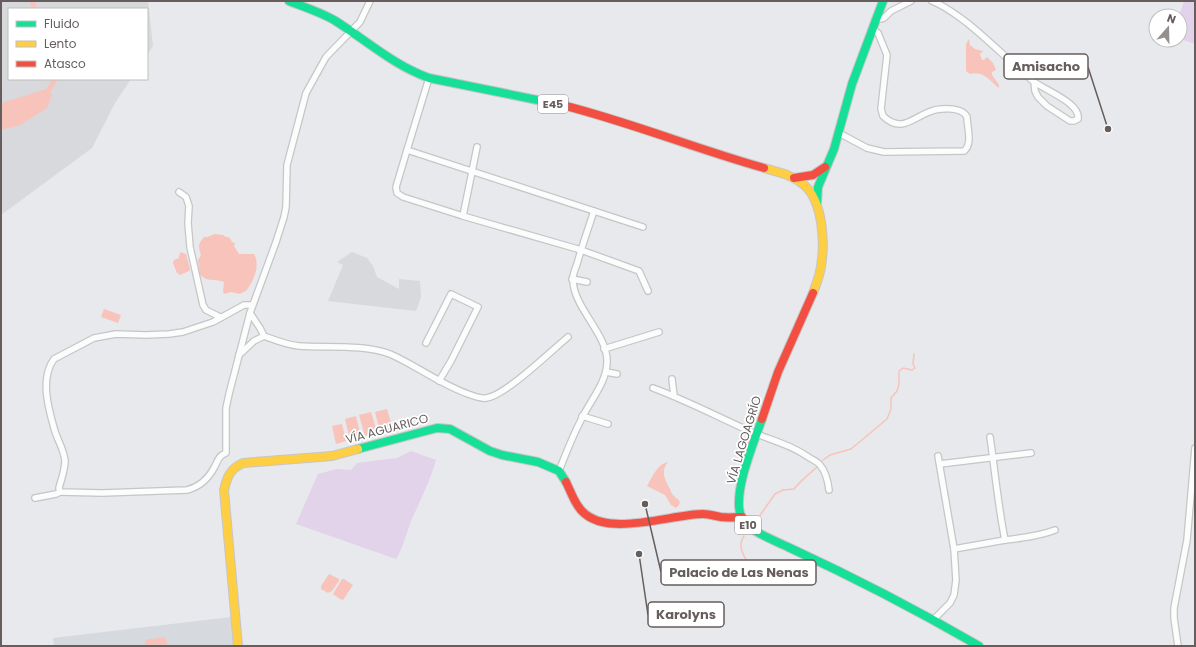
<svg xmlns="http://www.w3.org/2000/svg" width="1196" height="647" font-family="Poppins,sans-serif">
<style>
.industrial{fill:#d7d9dc}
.education{fill:#d6d9de}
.green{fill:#e2d2ea}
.water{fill:#f8c3ba}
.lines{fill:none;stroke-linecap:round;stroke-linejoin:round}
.stream{stroke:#f8c3ba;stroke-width:1.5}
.canal{stroke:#f8c3ba;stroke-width:5}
.street-casing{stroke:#c7c5c6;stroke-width:8}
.fast-casing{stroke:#c7c5c6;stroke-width:10}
.slow-casing{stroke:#c7c5c6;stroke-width:10}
.jam-casing{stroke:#c7c5c6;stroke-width:10}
.street{stroke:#fbfcfc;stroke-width:5.5}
.fast{stroke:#16e098;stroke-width:8}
.slow{stroke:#ffcf43;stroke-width:8}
.jam{stroke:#f24e42;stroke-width:8}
.labels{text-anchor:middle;stroke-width:3.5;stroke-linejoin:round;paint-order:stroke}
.shield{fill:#fff;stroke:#938e8d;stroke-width:1}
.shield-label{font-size:11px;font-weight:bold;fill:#655e5c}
.street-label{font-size:12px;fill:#655e5c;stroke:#fff}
.leader{fill:none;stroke:#655e5c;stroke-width:1.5}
.callout-dot{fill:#655e5c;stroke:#fff;stroke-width:1.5}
.callout{fill:#fff;stroke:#655e5c;stroke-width:1.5}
.callout-label{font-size:13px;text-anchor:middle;font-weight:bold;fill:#655e5c}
</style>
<rect width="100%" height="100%" fill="#e7e9ec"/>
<g class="industrial">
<polygon points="1,1 148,1 153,46 147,55 147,9 9,9 9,79 131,79 115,103 92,148 1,215"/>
<polygon points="352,252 367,258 373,266 377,277 399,289 399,279 420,281 421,297 416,311 328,301 343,265 337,262"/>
</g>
<polygon class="education" points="231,617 234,646 54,646 53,638"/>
<g class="green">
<polygon points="1184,1 1195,1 1195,44 1180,39 1180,16 1179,16"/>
<path d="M 411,451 L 436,460 C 430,481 420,501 411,521 C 406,534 403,548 396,559 L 296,524 L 318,474 L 337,469 L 351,470 L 357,463 L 397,458 Z"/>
</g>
<g class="water">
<path d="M 969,39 L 970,45 L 975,49 L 983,51 L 980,54 L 982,60 L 984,60 L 987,57 L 993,63 L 996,70 L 992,72 L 992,75 L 999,85 L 999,88 C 990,81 984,70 970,74 L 966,71 L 966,44 Z"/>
<polygon points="47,89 50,90 50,93 52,94 47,108 20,125 1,130 1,103"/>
<path d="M 215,234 L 223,235 L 224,236 L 230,238 L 232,242 L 235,243 L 234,246 L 239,254 L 254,254 C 260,265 255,278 248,288 C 247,291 243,292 240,294 L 231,292 L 224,294 L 223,291 L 224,282 C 213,278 210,283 200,275 L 198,260 L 201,255 C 198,246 198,244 204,237 L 207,237 Z"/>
<polygon points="180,252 186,254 190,269 189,271 180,275 177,273 173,263 174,260 179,258"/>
<polygon points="104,309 121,315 118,323 101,317"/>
<polygon points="387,409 393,429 380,432 375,412"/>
<polygon points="371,412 377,432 365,436 359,415"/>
<polygon points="356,416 361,437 350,440 345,419"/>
<polygon points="342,424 346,441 336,444 332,426"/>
<path d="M 668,462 C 660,471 665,480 670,489 C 670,490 672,494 673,495 C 675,498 678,498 680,502 L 679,505 L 676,508 L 671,505 L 665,495 L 647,486 C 652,478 657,464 668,462 Z"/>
<polygon points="329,574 339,579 339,581 332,591 328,593 321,589 321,586"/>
<polygon points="342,579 344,579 353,585 343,600 340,599 333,594"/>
<polygon points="165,637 168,646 145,646 145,640"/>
</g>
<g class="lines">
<g class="stream">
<polyline points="823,460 830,455 851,449 887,419 891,409 891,398 897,391 899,384 899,371 903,368 912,370 915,368 913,364 914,354"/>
<path d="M 756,521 L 775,494 L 783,490 L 794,489 C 800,481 809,474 817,467"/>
<path d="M 735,568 L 746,560 C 742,552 738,545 744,536"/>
</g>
<g class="canal">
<polyline points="32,1 35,9"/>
<polyline points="47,93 55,79"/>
</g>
<g class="street-casing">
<g id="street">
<path d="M 932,1 C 945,6 955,14 966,22 C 990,41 1010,62 1033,81 C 1044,90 1081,103 1078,119 L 1074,121 L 1070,121 L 1047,106 L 1038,97 L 1035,91 L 1034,82"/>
<polyline points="875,20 884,18 891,11 911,1"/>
<polyline points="429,78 407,150 643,227"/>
<path d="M 839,133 L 867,148 L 884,152 L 964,151 C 973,144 967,127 967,117 C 962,106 938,108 929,112 C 911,119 901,133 883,116 L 881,109 L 887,55 L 878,33 L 872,28"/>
<polyline points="477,147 463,216 581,250 639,271 648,291"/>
<polyline points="407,150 396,187 397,193 403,197 463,216"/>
<polyline points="179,192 186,197 189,206 188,223 190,247 203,305 206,310 220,317"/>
<polyline points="572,279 587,282"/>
<path d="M 253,305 L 244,305 L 213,322 L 183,332 L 169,334 L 146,335 L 116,334 L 94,338 L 54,359 C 40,378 48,407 54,428 C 57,440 64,449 65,461 C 65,470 61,480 59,488 L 60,492 L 102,493 L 187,490 C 199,487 208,479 214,468 C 218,461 218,456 226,453 L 226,408 L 229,394 L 250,313 L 276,242 L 284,217 L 286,207 L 287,165 L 306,93 L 326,57 L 360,22 L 370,1"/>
<path d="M 250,313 L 260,328 L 264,336 C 275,340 287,345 299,346 C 326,348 364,344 390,354 C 417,366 440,384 468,394 C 474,396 480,399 486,398 C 505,396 551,351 568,337"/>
<polyline points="426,343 451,294 478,307 451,361 439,381"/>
<polyline points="604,349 659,332"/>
<polyline points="239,355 254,341 264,336"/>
<polyline points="606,372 617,374"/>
<polyline points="672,379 674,396"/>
<path d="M 653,388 C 688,401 720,418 754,433 C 774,441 791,445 810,458 C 813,460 818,462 820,465 C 826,472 828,481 829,490"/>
<polyline points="582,416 608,424"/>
<polyline points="940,464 1031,453"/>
<path d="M 559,471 C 566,453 573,435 582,418 C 590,401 607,382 607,362 C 608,335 574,308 573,281 C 572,276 575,269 577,264 C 582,246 588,229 594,211"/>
<polyline points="35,498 56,494 60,492"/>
<path d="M 1005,540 C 1022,538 1039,536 1055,530"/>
<path d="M 954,549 L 1005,540 C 998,506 995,471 990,437"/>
<polyline points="933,620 950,603 954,595 956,580 954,549 938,456"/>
<polyline points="1178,646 1174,618 1174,608 1187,540 1195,448"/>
</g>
</g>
<g class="fast-casing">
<g id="fast">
<path d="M 289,1 C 304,7 320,12 334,20 C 366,40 393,65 429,78 L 562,105"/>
<polyline points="817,203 818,187 834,149 852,84 883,1"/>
<path d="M 762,419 C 754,442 732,494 741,516 C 747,531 774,540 788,547 C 853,577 917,610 979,646"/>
<polyline points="358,449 437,428 450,429 490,451 502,455 538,462 559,471 566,482"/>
</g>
</g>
<g class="slow-casing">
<g id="slow">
<path d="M 764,168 C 778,172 793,175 804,185 C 823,201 825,243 821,266 C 820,276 816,284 813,293"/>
<path d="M 238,646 L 224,490 C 227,477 230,469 243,463 L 332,456 L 358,449"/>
</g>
</g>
<g class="jam-casing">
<g id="jam">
<path d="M 562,105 C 630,122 696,149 764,168"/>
<polyline points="794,178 813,175 825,167"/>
<polyline points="762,419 778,372 813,293"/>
<path d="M 566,482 C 570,490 573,499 578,506 C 600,541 670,514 703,514 C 709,514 715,516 721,517 C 728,518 735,517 742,517"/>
</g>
</g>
<use href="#street" class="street"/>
<use href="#fast" class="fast"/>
<use href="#slow" class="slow"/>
<use href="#jam" class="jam"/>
</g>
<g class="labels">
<g class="shield">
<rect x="538" y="95" width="30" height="18" rx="3"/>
<rect x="735" y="516" width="26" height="18" rx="3"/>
</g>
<g class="shield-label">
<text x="553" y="108">E45</text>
<text x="748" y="529">E10</text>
</g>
<g class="street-label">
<text transform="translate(387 429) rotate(-15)" y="4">VÍA AGUARICO</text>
<text transform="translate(744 440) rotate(-73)" y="4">VÍA LAGOAGRÍO</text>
</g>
</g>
<path class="leader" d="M1108 129L1088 67M645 504L661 572M639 554L648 615"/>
<g class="callout-dot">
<circle cx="1108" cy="129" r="4"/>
<circle cx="645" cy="504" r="4"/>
<circle cx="639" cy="554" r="4"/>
</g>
<g class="callout">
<rect x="1004" y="54" width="84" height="25" rx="4"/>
<rect x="661" y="560" width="155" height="25" rx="4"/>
<rect x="648" y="602" width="76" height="25" rx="4"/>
</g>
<g class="callout-label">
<text x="1046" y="71">Amisacho</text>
<text x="739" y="577">Palacio de Las Nenas</text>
<text x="686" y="619">Karolyns</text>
</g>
<rect width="1196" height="647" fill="none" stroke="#655e5c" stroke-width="4"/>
<rect x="8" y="8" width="140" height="72" fill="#ffffff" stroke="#c1bfbe"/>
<rect x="16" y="21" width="20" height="6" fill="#16e098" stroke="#c1bfbe"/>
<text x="44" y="28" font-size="12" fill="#655e5c">Fluido</text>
<rect x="16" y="41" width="20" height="6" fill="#ffcf43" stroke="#c1bfbe"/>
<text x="44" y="48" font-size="12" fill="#655e5c">Lento</text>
<rect x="16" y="61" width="20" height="6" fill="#f24e42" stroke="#c1bfbe"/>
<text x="44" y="68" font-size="12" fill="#655e5c">Atasco</text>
<g transform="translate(1168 28) rotate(20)"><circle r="19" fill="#ffffff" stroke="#c1bfbe"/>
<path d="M0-3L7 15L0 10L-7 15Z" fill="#928f8e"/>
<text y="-6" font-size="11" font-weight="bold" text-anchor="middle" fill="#655e5c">N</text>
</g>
</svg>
